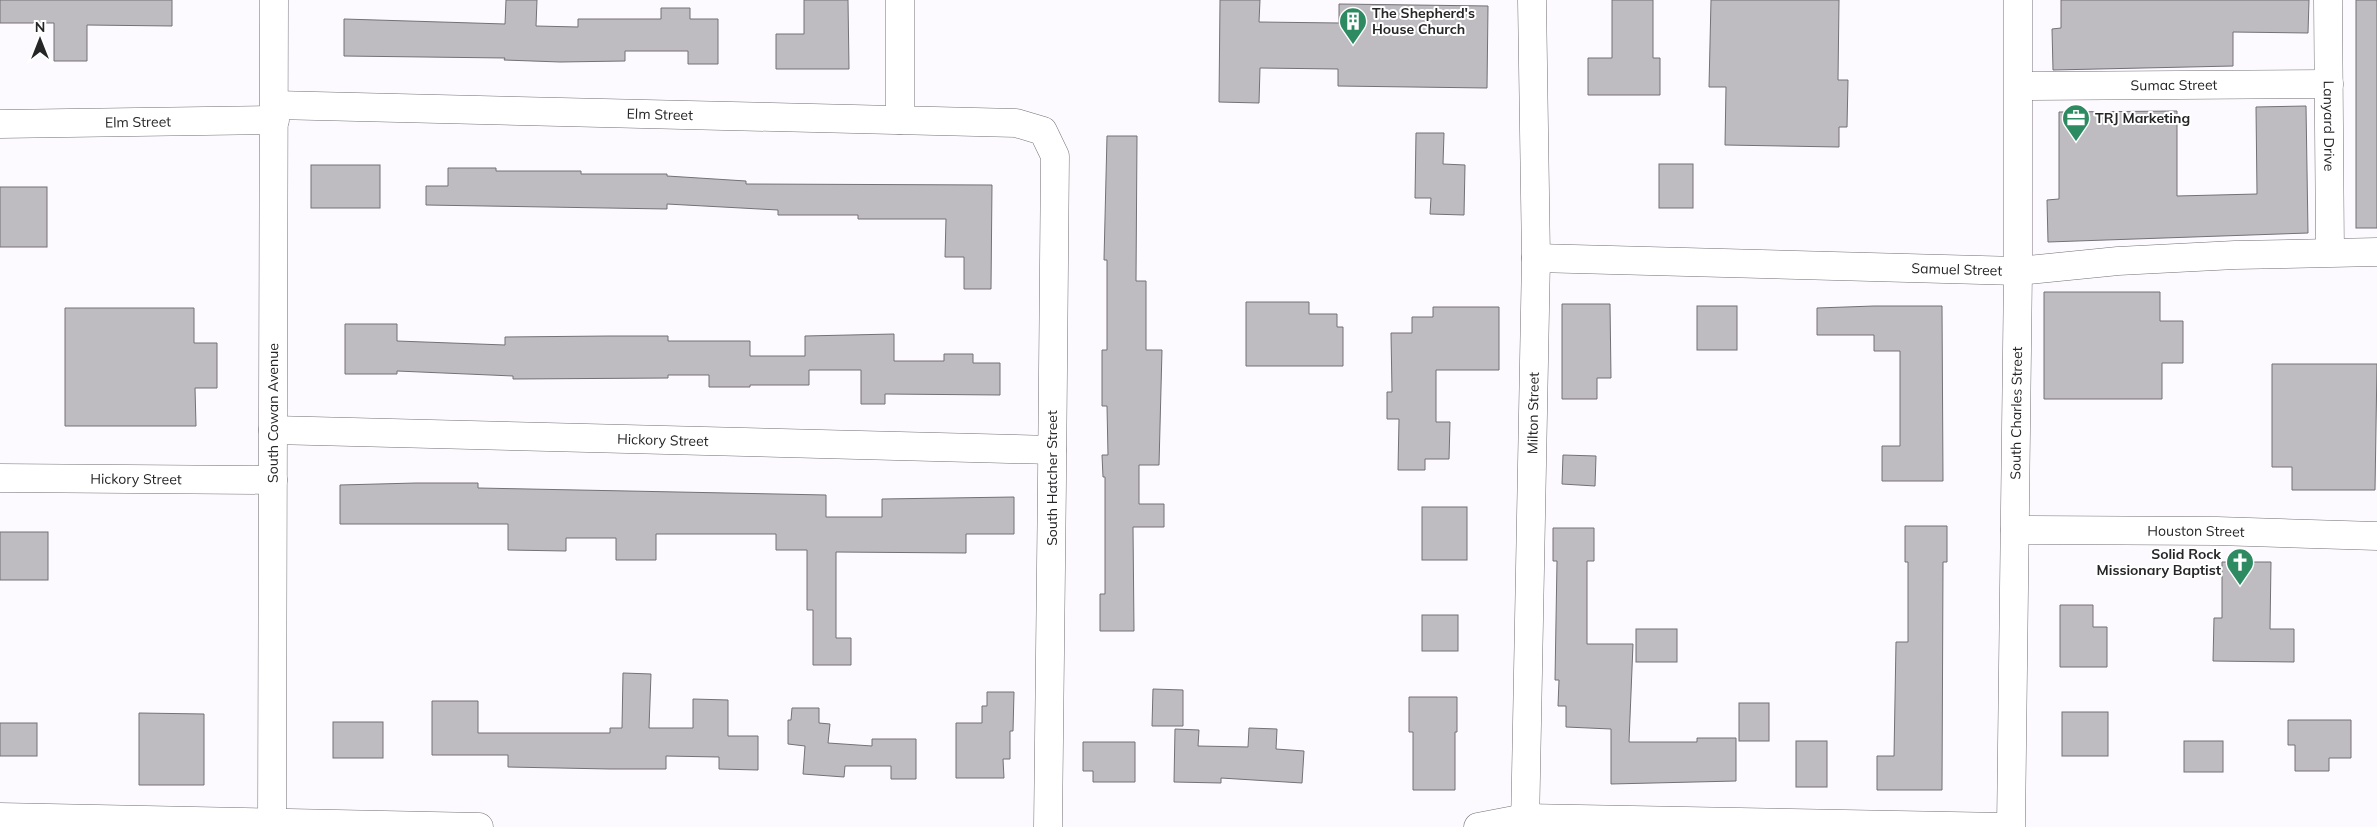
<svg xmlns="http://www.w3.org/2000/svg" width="2377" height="827" font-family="Mulish,sans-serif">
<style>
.building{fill:#bfbcc1;stroke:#747176}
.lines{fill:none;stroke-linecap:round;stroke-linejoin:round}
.minor-casing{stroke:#737075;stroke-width:29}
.minor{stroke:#fff;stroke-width:28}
.labels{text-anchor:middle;stroke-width:4;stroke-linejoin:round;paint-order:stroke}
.poi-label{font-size:14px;font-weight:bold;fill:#262527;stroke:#fff;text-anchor:start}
.street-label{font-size:14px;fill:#262527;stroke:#fff}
</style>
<rect width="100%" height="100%" fill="#fdfaff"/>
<g class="building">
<polygon points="0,0 172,0 172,26 87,25 87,61 54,61 54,23 0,23"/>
<polygon points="506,0 537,0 536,26 578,27 578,19 661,19 661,8 690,8 690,19 718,19 718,64 688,64 688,51 625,51 625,61 560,62 504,60 505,58 344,56 344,19 505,24"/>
<polygon points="804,0 848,0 849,69 776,69 776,34 804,34"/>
<polygon points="1220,0 1260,0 1259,22 1339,23 1339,4 1488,6 1487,88 1338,86 1338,69 1260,68 1259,103 1219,102"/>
<polygon points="1612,0 1653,0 1653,58 1660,58 1660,95 1588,95 1588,58 1612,58"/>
<polygon points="1711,0 1839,0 1838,80 1848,80 1847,127 1839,127 1839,147 1725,145 1726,87 1709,87"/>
<polygon points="2061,0 2309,0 2308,33 2233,32 2233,66 2053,70 2052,29 2061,28"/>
<rect x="2356" y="0" width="21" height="228"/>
<polygon points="2306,106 2308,233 2048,242 2047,200 2059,199 2059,112 2177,111 2177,196 2257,194 2256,107"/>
<polygon points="1416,133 1444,133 1443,164 1465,165 1464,215 1430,214 1431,198 1415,198"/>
<polygon points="1107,136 1137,136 1136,281 1146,281 1146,350 1162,350 1159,465 1139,465 1139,504 1164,504 1164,527 1133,527 1134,631 1100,631 1100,594 1105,594 1105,477 1103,477 1102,455 1108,455 1107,406 1102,406 1102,350 1107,350 1107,260 1104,260"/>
<rect x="1659" y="164" width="34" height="44"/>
<rect x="311" y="165" width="69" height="43"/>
<polygon points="448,168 496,168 496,171 581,171 581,174 667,174 667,176 746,181 746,184 992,185 991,289 964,289 964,257 945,257 946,219 858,219 858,215 778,215 778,210 667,204 667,209 426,205 426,186 448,186"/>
<rect x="0" y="187" width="47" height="60"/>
<polygon points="2044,292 2160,292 2160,321 2183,321 2183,363 2162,363 2162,399 2044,399"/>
<polygon points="1246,302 1309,302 1309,314 1337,314 1337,327 1343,327 1343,366 1246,366"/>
<polygon points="1562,304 1610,304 1611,378 1597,378 1597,399 1562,399"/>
<rect x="1697" y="306" width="40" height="44"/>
<polygon points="1874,306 1942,306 1943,481 1882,481 1882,446 1900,446 1900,351 1874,351 1874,335 1817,335 1817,308"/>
<polygon points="1433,307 1499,307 1499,370 1436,370 1436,422 1450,422 1449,459 1425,459 1425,470 1398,470 1399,419 1387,419 1387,392 1392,392 1391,333 1412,333 1412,317 1433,317"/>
<polygon points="65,308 194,308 194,343 217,343 217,388 195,388 196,426 65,426"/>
<polygon points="345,324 397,324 397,341 505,345 505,337 609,336 668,336 668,341 750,341 750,356 805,356 805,336 894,334 894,361 944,361 944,354 973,354 973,363 1000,363 1000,395 885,394 885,404 861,404 861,370 809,370 809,385 750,385 750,387 709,387 709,375 668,375 668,378 513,379 513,376 397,371 397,374 345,374"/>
<polygon points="2272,364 2377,364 2375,490 2292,490 2292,467 2272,467"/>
<polygon points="1563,455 1596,456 1595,486 1562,484"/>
<polygon points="416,483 478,483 478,488 826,495 826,517 882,517 882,499 1014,497 1014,534 966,534 966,553 836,552 836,638 851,638 851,665 813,665 813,610 807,610 807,550 776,550 776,534 656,534 656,560 616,560 616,538 566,538 566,551 508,550 508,524 340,524 340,485"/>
<rect x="1422" y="507" width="45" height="53"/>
<polygon points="1905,526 1947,526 1947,562 1943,562 1942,790 1877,790 1877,756 1894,756 1896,642 1908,642 1908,562 1905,562"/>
<polygon points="1553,528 1594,528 1594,561 1587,561 1587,644 1633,644 1629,742 1697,742 1697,738 1736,738 1736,781 1611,784 1611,729 1566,727 1566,706 1558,706 1559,680 1555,680 1557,561 1553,561"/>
<rect x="0" y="532" width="48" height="48"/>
<polygon points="2222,562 2271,562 2270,629 2294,629 2294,662 2213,661 2214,618 2222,618"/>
<polygon points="2060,605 2093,605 2093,627 2107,627 2107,667 2060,667"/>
<rect x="1422" y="615" width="36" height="36"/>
<rect x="1636" y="629" width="41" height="33"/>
<polygon points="623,673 651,674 649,728 693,728 693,699 728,700 728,736 758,736 758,770 719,769 719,757 666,756 666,769 610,769 508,767 508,755 432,755 432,701 478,701 478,733 610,733 610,728 622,728"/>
<polygon points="1153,689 1183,690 1183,726 1152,726"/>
<polygon points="987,692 1014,692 1013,731 1010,731 1010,759 1003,759 1004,778 956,778 956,723 982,723 982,706 987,706"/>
<polygon points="1409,697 1457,697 1457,732 1455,732 1455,790 1413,790 1413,732 1409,732"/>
<rect x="1739" y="703" width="30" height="38"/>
<polygon points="792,708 819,708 819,723 830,724 828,743 872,746 872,739 916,739 916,779 891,779 891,766 845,766 844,777 803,774 805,746 788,744 788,720 791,720"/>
<rect x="2062" y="712" width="46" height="44"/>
<polygon points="139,713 204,714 204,785 139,785"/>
<polygon points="2288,720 2351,720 2351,758 2329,758 2329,771 2295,771 2295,745 2288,745"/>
<rect x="333" y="722" width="50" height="36"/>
<rect x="0" y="723" width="37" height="33"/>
<polygon points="1249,728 1277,729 1276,749 1304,751 1302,783 1221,778 1221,783 1174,782 1175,729 1199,730 1198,746 1248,747"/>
<rect x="1796" y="741" width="31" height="46"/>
<rect x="2184" y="741" width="39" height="31"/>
<polygon points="1083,742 1135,742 1135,782 1093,782 1093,771 1083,771"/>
</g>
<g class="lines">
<g class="minor-casing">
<g id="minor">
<path id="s1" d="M 2328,0 L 2330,252"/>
<path id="s2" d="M 2019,86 L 2329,84"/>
<path id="s3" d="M 275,105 L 1016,123 L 1043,131 L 1055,156 C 1052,380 1052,603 1048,827"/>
<polyline points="900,120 900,0"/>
<path id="s4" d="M 0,124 L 275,120"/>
<path id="s5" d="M 1536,258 L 2018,271 L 2118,261 L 2235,255 L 2377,252"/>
<path id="s6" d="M 273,430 L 1052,450"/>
<path id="s7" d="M 0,478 L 273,480"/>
<path id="s8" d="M 2015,530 L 2217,531 L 2377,536"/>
<polyline points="0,817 479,827"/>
<path id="s9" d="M 272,827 L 274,0"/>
<polyline points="1478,827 1525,818 2004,827"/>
<path id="s10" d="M 1525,827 L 1536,258 L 1532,0"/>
<path id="s11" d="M 2011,827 L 2018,271 L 2018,0"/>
</g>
</g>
<use href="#minor" class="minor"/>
</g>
<defs>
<g id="building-pin" transform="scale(1.4375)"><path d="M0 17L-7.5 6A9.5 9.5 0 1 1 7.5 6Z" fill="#2e8b61" stroke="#fff"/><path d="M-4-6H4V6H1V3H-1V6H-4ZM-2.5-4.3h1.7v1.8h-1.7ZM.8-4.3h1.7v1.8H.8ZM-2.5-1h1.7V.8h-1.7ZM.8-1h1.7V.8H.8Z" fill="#fff"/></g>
<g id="office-pin" transform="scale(1.4375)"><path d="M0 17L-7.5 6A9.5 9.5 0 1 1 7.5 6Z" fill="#2e8b61" stroke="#fff"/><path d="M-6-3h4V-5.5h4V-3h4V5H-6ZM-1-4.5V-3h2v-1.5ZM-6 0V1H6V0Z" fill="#fff"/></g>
<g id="church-pin" transform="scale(1.4375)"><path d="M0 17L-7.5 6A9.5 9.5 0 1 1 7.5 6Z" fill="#2e8b61" stroke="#fff"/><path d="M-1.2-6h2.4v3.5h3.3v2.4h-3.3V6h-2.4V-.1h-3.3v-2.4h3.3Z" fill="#fff"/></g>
</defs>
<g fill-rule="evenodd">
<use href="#building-pin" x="1353" y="21"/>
<use href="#office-pin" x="2076" y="118"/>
<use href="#church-pin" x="2240" y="562"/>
</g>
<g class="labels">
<g class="poi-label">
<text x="1372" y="18">The Shepherd's<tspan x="1372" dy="16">House Church</tspan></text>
<text x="2095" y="123">TRJ Marketing</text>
<text x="2221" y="559" text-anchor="end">Solid Rock<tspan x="2221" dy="16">Missionary Baptist</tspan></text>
</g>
<g class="street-label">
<text dy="5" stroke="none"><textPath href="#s2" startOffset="155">Sumac Street</textPath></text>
<text dy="5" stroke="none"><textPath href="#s3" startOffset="385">Elm Street</textPath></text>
<text dy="5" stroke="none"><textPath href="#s4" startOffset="138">Elm Street</textPath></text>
<text dy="5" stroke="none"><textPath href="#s1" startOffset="126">Lanyard Drive</textPath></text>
<text dy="5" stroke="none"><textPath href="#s5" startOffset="421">Samuel Street</textPath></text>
<text dy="5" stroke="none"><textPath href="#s9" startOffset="414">South Cowan Avenue</textPath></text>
<text dy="5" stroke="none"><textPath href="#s10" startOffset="414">Milton Street</textPath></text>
<text dy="5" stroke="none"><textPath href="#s11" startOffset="414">South Charles Street</textPath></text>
<text dy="5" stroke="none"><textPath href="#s6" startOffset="390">Hickory Street</textPath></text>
<text transform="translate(1052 478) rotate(-90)" y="5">South Hatcher Street</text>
<text dy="5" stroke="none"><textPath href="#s7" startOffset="136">Hickory Street</textPath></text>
<text dy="5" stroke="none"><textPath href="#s8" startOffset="181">Houston Street</textPath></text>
</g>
</g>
<g transform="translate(40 40)" stroke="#ffffff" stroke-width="4" paint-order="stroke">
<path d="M0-4L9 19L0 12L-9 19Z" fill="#262527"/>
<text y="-8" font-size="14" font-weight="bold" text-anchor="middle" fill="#262527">N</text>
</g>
</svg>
